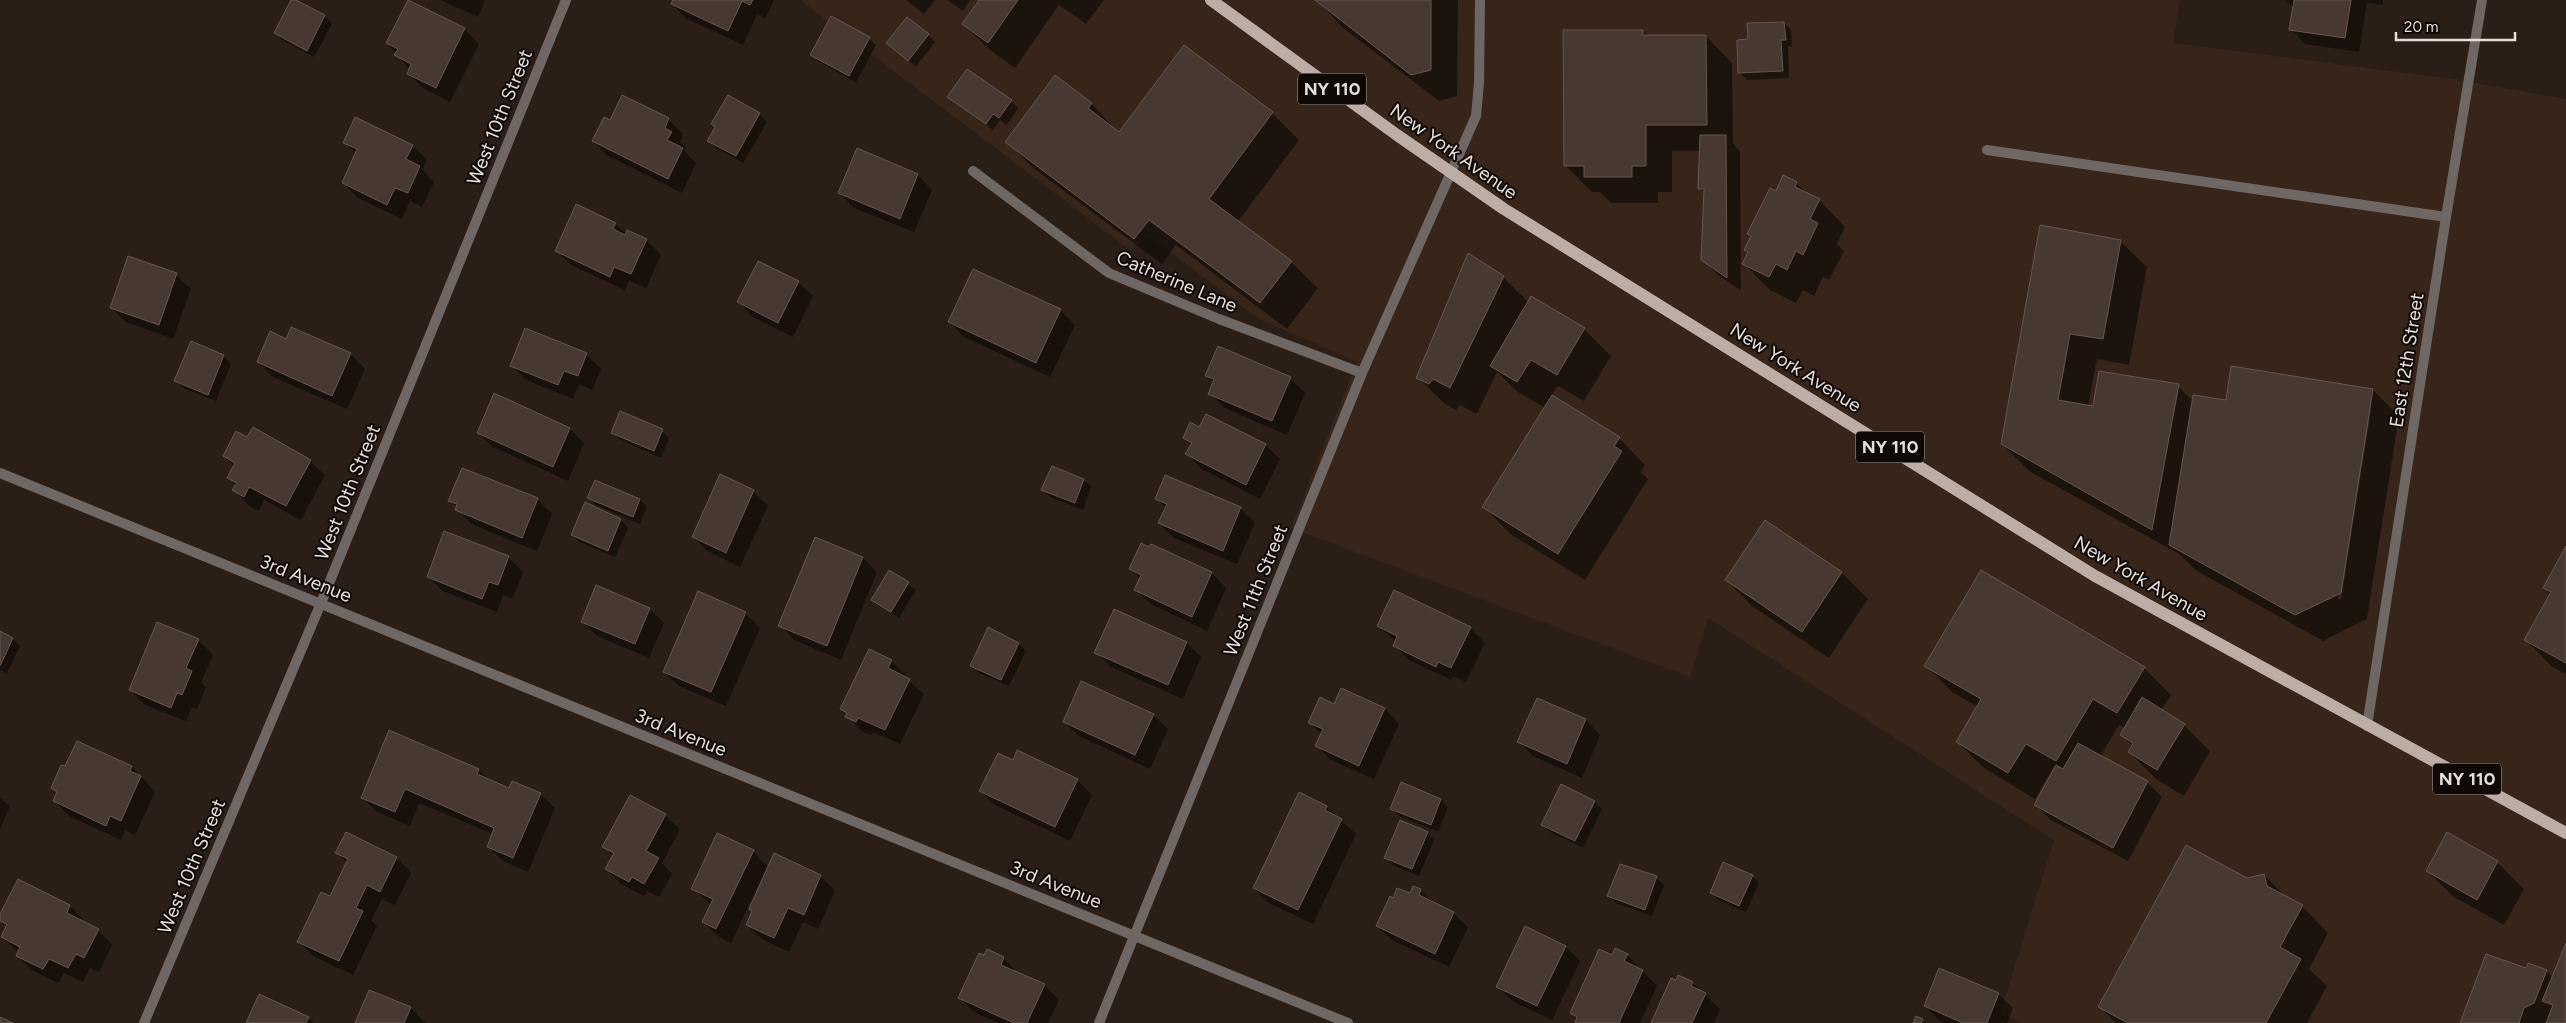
<svg xmlns="http://www.w3.org/2000/svg" width="2566" height="1023" font-family="Figtree,sans-serif">
<style>
.built{fill:#38251a}
.shadow{fill:#0007;fill-rule:evenodd}
.building{fill:#473931;stroke:#66574e}
.lines{fill:none;stroke-linecap:round;stroke-linejoin:round}
.service{stroke:#6e6763;stroke-width:10}
.minor{stroke:#6e6763;stroke-width:10}
.tertiary{stroke:#6e6763;stroke-width:10}
.primary{stroke:#bcada5;stroke-width:12}
.labels{text-anchor:middle;stroke-width:4;stroke-linejoin:round;paint-order:stroke}
.shield{fill:#0f0906;stroke:#a69e9a;stroke-width:1}
.shield-label{font-size:18px;font-weight:bold;fill:#e7ded9}
.street-label{font-size:19px;fill:#e7ded9;stroke:#0f0906}
</style>
<rect width="100%" height="100%" fill="#2b1e16"/>
<polygon class="built" points="800,0 2180,0 2173,43 2453,79 2566,99 2566,1023 2022,1023 2000,1014 2054,840 1708,618 1690,677 1291,528 1357,362 1259,319 1149,236 1130,250"/>
<g class="shadow">
<polygon points="292,0 324,16 332,24 314,57 282,40 275,33"/>
<polygon points="440,0 485,0 478,17"/>
<polygon points="674,0 774,0 765,19 757,14 743,45 687,19 672,4"/>
<polygon points="906,0 935,0 924,14"/>
<polygon points="947,0 970,0 963,11"/>
<polygon points="980,0 1104,0 1086,24 1059,5 1015,68 990,50 963,24"/>
<polygon points="1317,0 1458,0 1457,96 1439,101 1343,28"/>
<polygon points="2286,0 2383,0 2383,5 2367,2 2359,52 2305,44 2291,29 2294,8"/>
<polygon points="1784,23 1791,30 1792,47 1788,46 1789,78 1747,80 1740,73 1750,41"/>
<polygon points="464,29 479,44 450,102 423,88 408,73 410,70 387,43"/>
<polygon points="1643,31 1648,36 1706,36 1732,63 1733,143 1740,151 1741,291 1717,274 1702,259 1705,194 1699,188 1701,151 1672,151 1672,192 1658,192 1658,203 1611,203 1600,192 1592,192 1565,165"/>
<polygon points="928,35 935,42 916,67 888,43"/>
<polygon points="869,38 876,45 856,82 819,62 812,55"/>
<polygon points="1184,47 1272,113 1299,140 1238,222 1291,262 1318,288 1287,329 1176,245 1162,264 1033,168 1007,142 1092,104 1119,134"/>
<polygon points="622,97 669,120 683,134 680,142 686,147 684,151 696,163 682,193 608,156 593,141 610,122"/>
<polygon points="729,97 760,114 767,122 743,163 716,148 709,141"/>
<polygon points="949,97 1011,101 1018,108 1007,125 1000,120 993,130"/>
<polygon points="355,119 413,146 427,160 422,170 434,182 422,207 410,201 402,219 358,198 343,183 356,154 344,142"/>
<polygon points="858,150 918,175 932,190 914,232 854,208 840,193"/>
<polygon points="1796,183 1809,195 1819,200 1845,227 1837,244 1844,251 1829,280 1823,277 1814,296 1803,290 1796,303 1770,290 1744,264 1749,253 1752,237 1748,234 1776,193"/>
<polygon points="615,224 627,235 646,240 661,255 646,288 629,280 625,290 571,265 557,251"/>
<path d="M 2120,241 L 2147,267 L 2129,365 L 2097,359 L 2088,407 L 2094,408 L 2178,386 L 2193,401 L 2227,401 L 2373,390 L 2399,416 L 2367,619 L 2323,641 L 2197,571 L 2179,554 L 2029,471 L 2002,444 ZM 2369,410 L 2371,410 L 2341,599 L 2338,599 Z"/>
<polygon points="176,275 191,289 173,339 126,322 111,308"/>
<polygon points="1503,277 1528,302 1531,297 1584,329 1611,356 1584,401 1558,386 1551,396 1619,438 1645,465 1641,472 1648,479 1585,580 1510,534 1484,507 1545,408 1518,392 1497,372 1477,414 1460,405 1456,410 1445,404 1418,378"/>
<polygon points="798,282 813,296 793,337 753,317 739,302"/>
<polygon points="1060,310 1075,325 1050,377 964,337 949,322"/>
<polygon points="292,328 351,354 365,369 347,409 273,377 258,362 287,340"/>
<polygon points="191,343 224,356 231,364 216,401 183,388 176,381"/>
<polygon points="586,354 601,369 592,390 579,384 573,399 526,380 512,366"/>
<polygon points="1206,376 1290,378 1305,393 1287,435 1225,408 1210,394 1214,383"/>
<polygon points="1200,428 1265,445 1280,459 1260,499 1202,469 1187,454 1192,445 1184,438"/>
<polygon points="570,429 584,443 568,481 493,447 478,433"/>
<polygon points="662,431 669,438 661,458 619,439 612,432"/>
<polygon points="248,439 310,461 325,475 301,520 264,500 259,511 248,505 234,490 236,485 229,478 234,466 224,456"/>
<polygon points="1052,468 1084,480 1091,487 1083,510 1050,497 1043,490"/>
<polygon points="721,476 754,492 768,506 740,567 708,551 693,537"/>
<polygon points="589,498 640,500 647,507 640,524 596,505"/>
<polygon points="1156,498 1240,508 1255,523 1237,564 1174,538 1159,523 1166,508"/>
<polygon points="537,499 552,514 537,551 471,524 450,500"/>
<polygon points="585,504 621,520 628,528 615,557 579,542 572,534"/>
<polygon points="1765,522 1842,573 1868,599 1829,658 1753,607 1726,580"/>
<polygon points="1152,545 1212,573 1226,588 1207,631 1151,604 1136,590 1141,579 1131,569"/>
<polygon points="2566,548 2566,674 2552,667 2526,640 2551,595 2544,588"/>
<polygon points="508,557 523,572 512,599 503,595 497,612 443,591 428,577"/>
<polygon points="863,558 877,572 841,660 794,640 780,625"/>
<polygon points="889,572 916,590 899,618 873,600"/>
<polygon points="650,609 664,623 649,658 597,636 583,622"/>
<polygon points="745,613 760,628 726,706 679,686 664,672"/>
<polygon points="1378,625 1470,628 1485,643 1466,682 1453,676 1451,680 1409,660 1394,645 1396,642"/>
<polygon points="0,632 13,639 20,646 7,673 0,670"/>
<polygon points="198,640 213,655 201,682 206,687 197,709 192,707 186,721 145,705 130,690"/>
<polygon points="1187,643 1201,657 1183,699 1111,667 1096,652"/>
<polygon points="1019,644 1026,651 1009,686 979,673 972,665"/>
<polygon points="891,661 906,675 905,678 924,694 900,744 873,732 871,735 861,731 842,709"/>
<polygon points="1926,665 2144,668 2171,695 2161,710 2184,725 2210,751 2184,796 2156,779 2129,752 2133,746 2122,735 2126,728 2119,725 2100,757 2147,782 2162,797 2128,861 2051,820 2036,805 2056,768 2054,767 2035,799 1984,768 1957,742 1978,707 1952,692"/>
<polygon points="1538,699 1586,720 1600,735 1582,778 1533,756 1519,742"/>
<polygon points="1335,706 1385,709 1399,724 1374,779 1331,760 1317,746 1322,735 1309,722"/>
<polygon points="1153,715 1168,729 1150,769 1079,736 1064,722"/>
<polygon points="78,742 132,767 155,792 135,835 125,830 121,840 69,816 55,801 58,794 52,788 66,768"/>
<polygon points="1013,761 1077,780 1092,795 1070,841 995,805 981,791"/>
<polygon points="479,770 490,781 509,790 540,794 555,808 528,872 503,861 488,847 493,834 419,803 410,826 377,812 362,797"/>
<polygon points="1562,786 1595,802 1602,809 1583,848 1550,832 1543,825"/>
<polygon points="0,798 10,806 0,829"/>
<polygon points="1441,800 1448,807 1438,831 1399,816 1392,809"/>
<polygon points="1326,807 1356,834 1313,924 1269,903 1254,888"/>
<polygon points="665,815 680,829 662,863 672,874 659,897 647,891 644,896 621,884 606,869 613,856 604,846"/>
<polygon points="346,833 397,858 411,873 395,905 382,899 371,921 377,926 353,975 313,956 298,941 330,897 347,863 337,853"/>
<polygon points="1427,833 1434,840 1419,876 1393,865 1386,858"/>
<polygon points="2448,834 2497,862 2524,889 2504,925 2454,897 2427,871"/>
<polygon points="753,851 767,866 731,943 718,936 703,922 711,905 693,888"/>
<polygon points="2264,875 2287,898 2302,906 2328,933 2309,969 2327,986 2307,1023 2116,1023 2100,1007 2247,880"/>
<polygon points="820,876 835,890 818,929 803,922 789,952 762,939 747,925"/>
<polygon points="1752,876 1759,883 1746,912 1718,900 1711,893"/>
<polygon points="1656,877 1664,885 1652,916 1616,903 1609,896"/>
<polygon points="18,880 70,906 84,921 83,923 98,930 112,945 99,972 90,968 83,982 64,973 58,983 32,970 17,956 19,953 2,937 7,927 0,917"/>
<polygon points="1420,890 1433,903 1453,913 1468,927 1449,967 1392,940 1377,926 1394,900"/>
<polygon points="1525,928 1566,947 1580,961 1552,1020 1512,1001 1497,986"/>
<polygon points="2566,946 2566,1023 2462,1023 2526,970 2546,971 2553,977"/>
<polygon points="1616,950 1627,955 1657,986 1640,1023 1576,1023 1578,1020 1571,1013"/>
<polygon points="1004,958 1018,974 1044,985 1059,1000 1048,1023 998,1023 974,1012 960,998"/>
<polygon points="1692,983 1720,1009 1714,1023 1652,1023"/>
<polygon points="370,991 411,1008 425,1023 357,1023"/>
<polygon points="1998,994 2013,1008 2007,1023 1945,1023 1940,1021 1925,1006"/>
<polygon points="308,1018 313,1023 247,1023"/>
</g>
<g class="building">
<polygon points="291,0 296,0 325,15 307,51 274,33"/>
<polygon points="408,0 465,28 436,88 407,74 411,64 394,55 398,49 386,43"/>
<polygon points="673,0 753,0 750,5 742,1 728,31 671,4"/>
<polygon points="979,0 1018,0 988,43 962,24"/>
<polygon points="1315,0 1431,0 1431,70 1411,75"/>
<polygon points="2294,0 2351,0 2345,38 2289,30"/>
<polygon points="831,16 870,37 849,76 810,55"/>
<polygon points="907,17 929,34 908,61 886,43"/>
<polygon points="1784,22 1786,40 1781,40 1783,71 1738,73 1737,40 1748,39 1747,23"/>
<polygon points="1563,30 1643,30 1643,35 1706,35 1707,125 1646,125 1646,166 1632,166 1632,177 1584,177 1584,166 1564,166"/>
<polygon points="1184,45 1273,112 1209,199 1292,261 1260,303 1149,220 1134,239 1005,142 1055,75 1092,103 1088,108 1119,132"/>
<polygon points="967,69 1012,100 999,118 993,114 986,124 947,97"/>
<polygon points="622,95 669,118 665,128 672,132 667,140 683,148 668,179 592,141 604,117 610,120"/>
<polygon points="728,95 760,113 736,156 707,141 715,127 711,124"/>
<polygon points="355,117 413,145 406,159 420,166 408,193 395,188 387,205 342,183 357,149 343,143"/>
<polygon points="1700,135 1726,135 1727,278 1701,260 1704,189 1698,189"/>
<polygon points="857,148 918,174 900,219 838,193"/>
<polygon points="1783,175 1797,182 1795,187 1820,199 1810,219 1818,223 1803,255 1796,251 1787,270 1776,264 1769,277 1742,264 1748,252 1744,250 1751,236 1747,234 1770,188 1776,191"/>
<polygon points="576,204 616,223 613,229 625,235 627,230 647,239 631,274 614,267 610,277 555,251"/>
<polygon points="2040,225 2121,240 2103,339 2070,334 2058,400 2093,406 2099,371 2179,384 2152,530 2001,444"/>
<polygon points="1468,253 1504,276 1450,388 1433,379 1429,384 1416,378"/>
<polygon points="128,256 177,273 159,325 110,308"/>
<polygon points="758,261 799,281 778,323 737,302"/>
<polygon points="973,269 1061,309 1036,363 948,322"/>
<polygon points="1531,296 1585,328 1557,375 1531,360 1517,382 1490,366"/>
<polygon points="291,327 351,353 332,396 257,362 270,331 286,339"/>
<polygon points="525,328 587,353 578,376 564,371 558,385 510,366"/>
<polygon points="191,341 224,355 208,395 174,381"/>
<polygon points="1218,346 1291,377 1272,421 1208,394 1214,379 1205,376"/>
<polygon points="2231,366 2373,389 2341,593 2295,615 2169,545 2193,395 2226,400"/>
<polygon points="494,393 570,428 553,467 477,433"/>
<polygon points="1552,395 1620,437 1614,446 1622,451 1558,554 1482,507"/>
<polygon points="620,411 663,429 654,451 611,433"/>
<polygon points="1206,414 1266,444 1246,485 1185,454 1192,443 1183,438 1190,422 1199,427"/>
<polygon points="253,427 311,460 286,506 249,487 244,497 232,490 237,483 227,478 235,463 223,456 236,431 247,437"/>
<polygon points="1052,466 1084,479 1075,503 1041,490"/>
<polygon points="462,468 538,498 522,538 455,510 457,504 448,501"/>
<polygon points="720,474 754,490 726,553 692,537"/>
<polygon points="1165,475 1241,507 1223,551 1158,523 1167,504 1155,499"/>
<polygon points="595,480 640,499 633,517 587,498"/>
<polygon points="585,502 621,519 608,551 571,535"/>
<polygon points="1765,520 1842,572 1802,632 1725,580"/>
<polygon points="444,531 509,556 498,585 489,582 482,599 427,577"/>
<polygon points="815,537 863,557 827,646 778,626"/>
<polygon points="1141,543 1149,547 1151,544 1212,572 1192,617 1134,590 1141,575 1129,569"/>
<polygon points="2566,546 2566,663 2524,640 2551,592 2543,588"/>
<polygon points="889,570 909,582 891,612 871,600"/>
<polygon points="1981,570 2145,667 2117,713 2093,699 2056,761 2026,744 2008,773 1956,742 1981,699 1924,666"/>
<polygon points="596,585 650,608 635,644 581,622"/>
<polygon points="1394,590 1471,627 1451,668 1438,662 1436,667 1393,646 1397,636 1377,626"/>
<polygon points="698,591 746,612 711,692 663,672"/>
<polygon points="1114,609 1187,642 1168,685 1094,653"/>
<polygon points="157,622 199,639 186,668 192,671 182,695 177,693 171,708 129,690"/>
<polygon points="988,627 1019,643 1001,680 970,666"/>
<polygon points="0,631 13,638 0,666"/>
<polygon points="869,649 892,660 888,668 910,679 885,730 858,718 856,722 845,717 847,713 840,709"/>
<polygon points="1081,681 1154,714 1135,755 1063,722"/>
<polygon points="1341,688 1385,708 1359,766 1315,746 1323,729 1308,723 1320,697 1334,704"/>
<polygon points="2142,697 2185,724 2157,770 2128,752 2133,743 2120,735"/>
<polygon points="1537,698 1586,719 1567,764 1517,742"/>
<polygon points="389,730 479,769 477,774 509,788 512,781 541,793 513,858 487,847 494,828 405,789 395,812 361,798"/>
<polygon points="77,741 132,766 130,771 141,776 121,821 110,816 106,826 53,801 57,792 51,788 61,765 65,766"/>
<polygon points="2078,743 2148,781 2113,848 2034,805 2056,765 2063,769"/>
<polygon points="1017,750 1078,779 1055,827 979,791 998,753 1013,760"/>
<polygon points="1401,782 1441,799 1431,825 1390,809"/>
<polygon points="1561,784 1595,801 1575,841 1541,825"/>
<polygon points="1299,792 1327,806 1325,810 1342,819 1298,910 1253,888"/>
<polygon points="630,795 666,814 646,851 659,858 644,884 632,877 629,882 605,869 614,853 602,847"/>
<polygon points="1400,820 1428,832 1412,869 1384,858"/>
<polygon points="346,832 397,857 380,892 367,885 356,908 363,911 339,961 297,942 321,892 330,896 348,859 335,853"/>
<polygon points="2447,832 2498,861 2477,900 2426,871"/>
<polygon points="717,833 754,850 716,929 702,922 713,899 691,889"/>
<polygon points="2186,845 2247,878 2264,874 2267,886 2303,905 2280,947 2301,959 2266,1023 2128,1023 2098,1007"/>
<polygon points="774,853 821,875 804,915 788,908 774,938 746,925 752,911 749,909"/>
<polygon points="1723,862 1753,875 1739,906 1710,893"/>
<polygon points="1620,864 1657,876 1645,910 1607,896"/>
<polygon points="18,879 70,905 67,913 99,929 84,958 76,954 68,968 49,959 43,969 16,956 20,947 1,937 7,924 0,921 0,914"/>
<polygon points="1413,886 1421,889 1419,895 1454,912 1435,954 1376,926 1390,896 1393,898 1397,888 1410,893"/>
<polygon points="1525,926 1566,946 1537,1006 1496,987"/>
<polygon points="2566,943 2566,1023 2546,1023 2553,1005 2542,1001"/>
<polygon points="1615,948 1628,954 1624,961 1643,970 1619,1023 1575,1023 1577,1017 1570,1013 1599,949 1612,955"/>
<polygon points="987,949 1004,957 1001,965 1045,984 1027,1023 1014,1023 958,998 979,953 984,955"/>
<polygon points="2486,954 2526,968 2528,963 2547,970 2534,1003 2524,1008 2519,1023 2460,1023"/>
<polygon points="1939,968 1999,993 1987,1023 1963,1023 1924,1006"/>
<polygon points="1678,975 1693,982 1691,986 1706,993 1692,1023 1651,1023 1671,978 1676,980"/>
<polygon points="369,990 411,1007 404,1023 355,1023"/>
<polygon points="259,994 309,1017 306,1023 246,1023"/>
<polygon points="1916,1016 1923,1019 1921,1023 1913,1023"/>
<polygon points="0,1017 13,1023 0,1023"/>
</g>
<g class="lines">
<polyline class="service" points="1987,150 2446,217"/>
<g class="minor">
<polyline points="973,171 1109,273 1219,319 1362,373"/>
<polyline points="0,473 1348,1023"/>
<polyline points="2367,726 2446,217 2482,0"/>
<polyline points="144,1023 321,603 566,0"/>
</g>
<polyline class="tertiary" points="1099,1023 1362,373 1476,116 1479,83 1480,0"/>
<polyline class="primary" points="1211,0 1397,135 1504,209 2095,576 2566,833"/>
</g>
<g class="labels">
<g class="shield">
<rect x="1298" y="73.5" width="68" height="31" rx="4"/>
<rect x="1856" y="431.5" width="68" height="31" rx="4"/>
<rect x="2433" y="763.5" width="68" height="31" rx="4"/>
</g>
<g class="shield-label">
<text x="1332" y="95">NY 110</text>
<text x="1890" y="453">NY 110</text>
<text x="2467" y="785">NY 110</text>
</g>
<g class="street-label">
<text transform="translate(499 117) rotate(-68)" y="7">West 10th Street</text>
<text transform="translate(1454 151) rotate(35)" y="7">New York Avenue</text>
<text transform="translate(1177 281) rotate(23)" y="7">Catherine Lane</text>
<text transform="translate(2406 360) rotate(-81)" y="7">East 12th Street</text>
<text transform="translate(1796 367) rotate(32)" y="7">New York Avenue</text>
<text transform="translate(347 492) rotate(-68)" y="7">West 10th Street</text>
<text transform="translate(306 578) rotate(22)" y="7">3rd Avenue</text>
<text transform="translate(2141 578) rotate(30)" y="7">New York Avenue</text>
<text transform="translate(1255 590) rotate(-68)" y="7">West 11th Street</text>
<text transform="translate(681 732) rotate(22)" y="7">3rd Avenue</text>
<text transform="translate(191 866) rotate(-67)" y="7">West 10th Street</text>
<text transform="translate(1056 884) rotate(22)" y="7">3rd Avenue</text>
</g>
</g>
<path d="M2396 32v8h119v-8" fill="none" stroke="#e7ded9" stroke-width="2.5"/>
<text x="2404" y="32" font-size="15" fill="#e7ded9" stroke="#0f0906" stroke-width="4" paint-order="stroke">20 m</text>
</svg>
